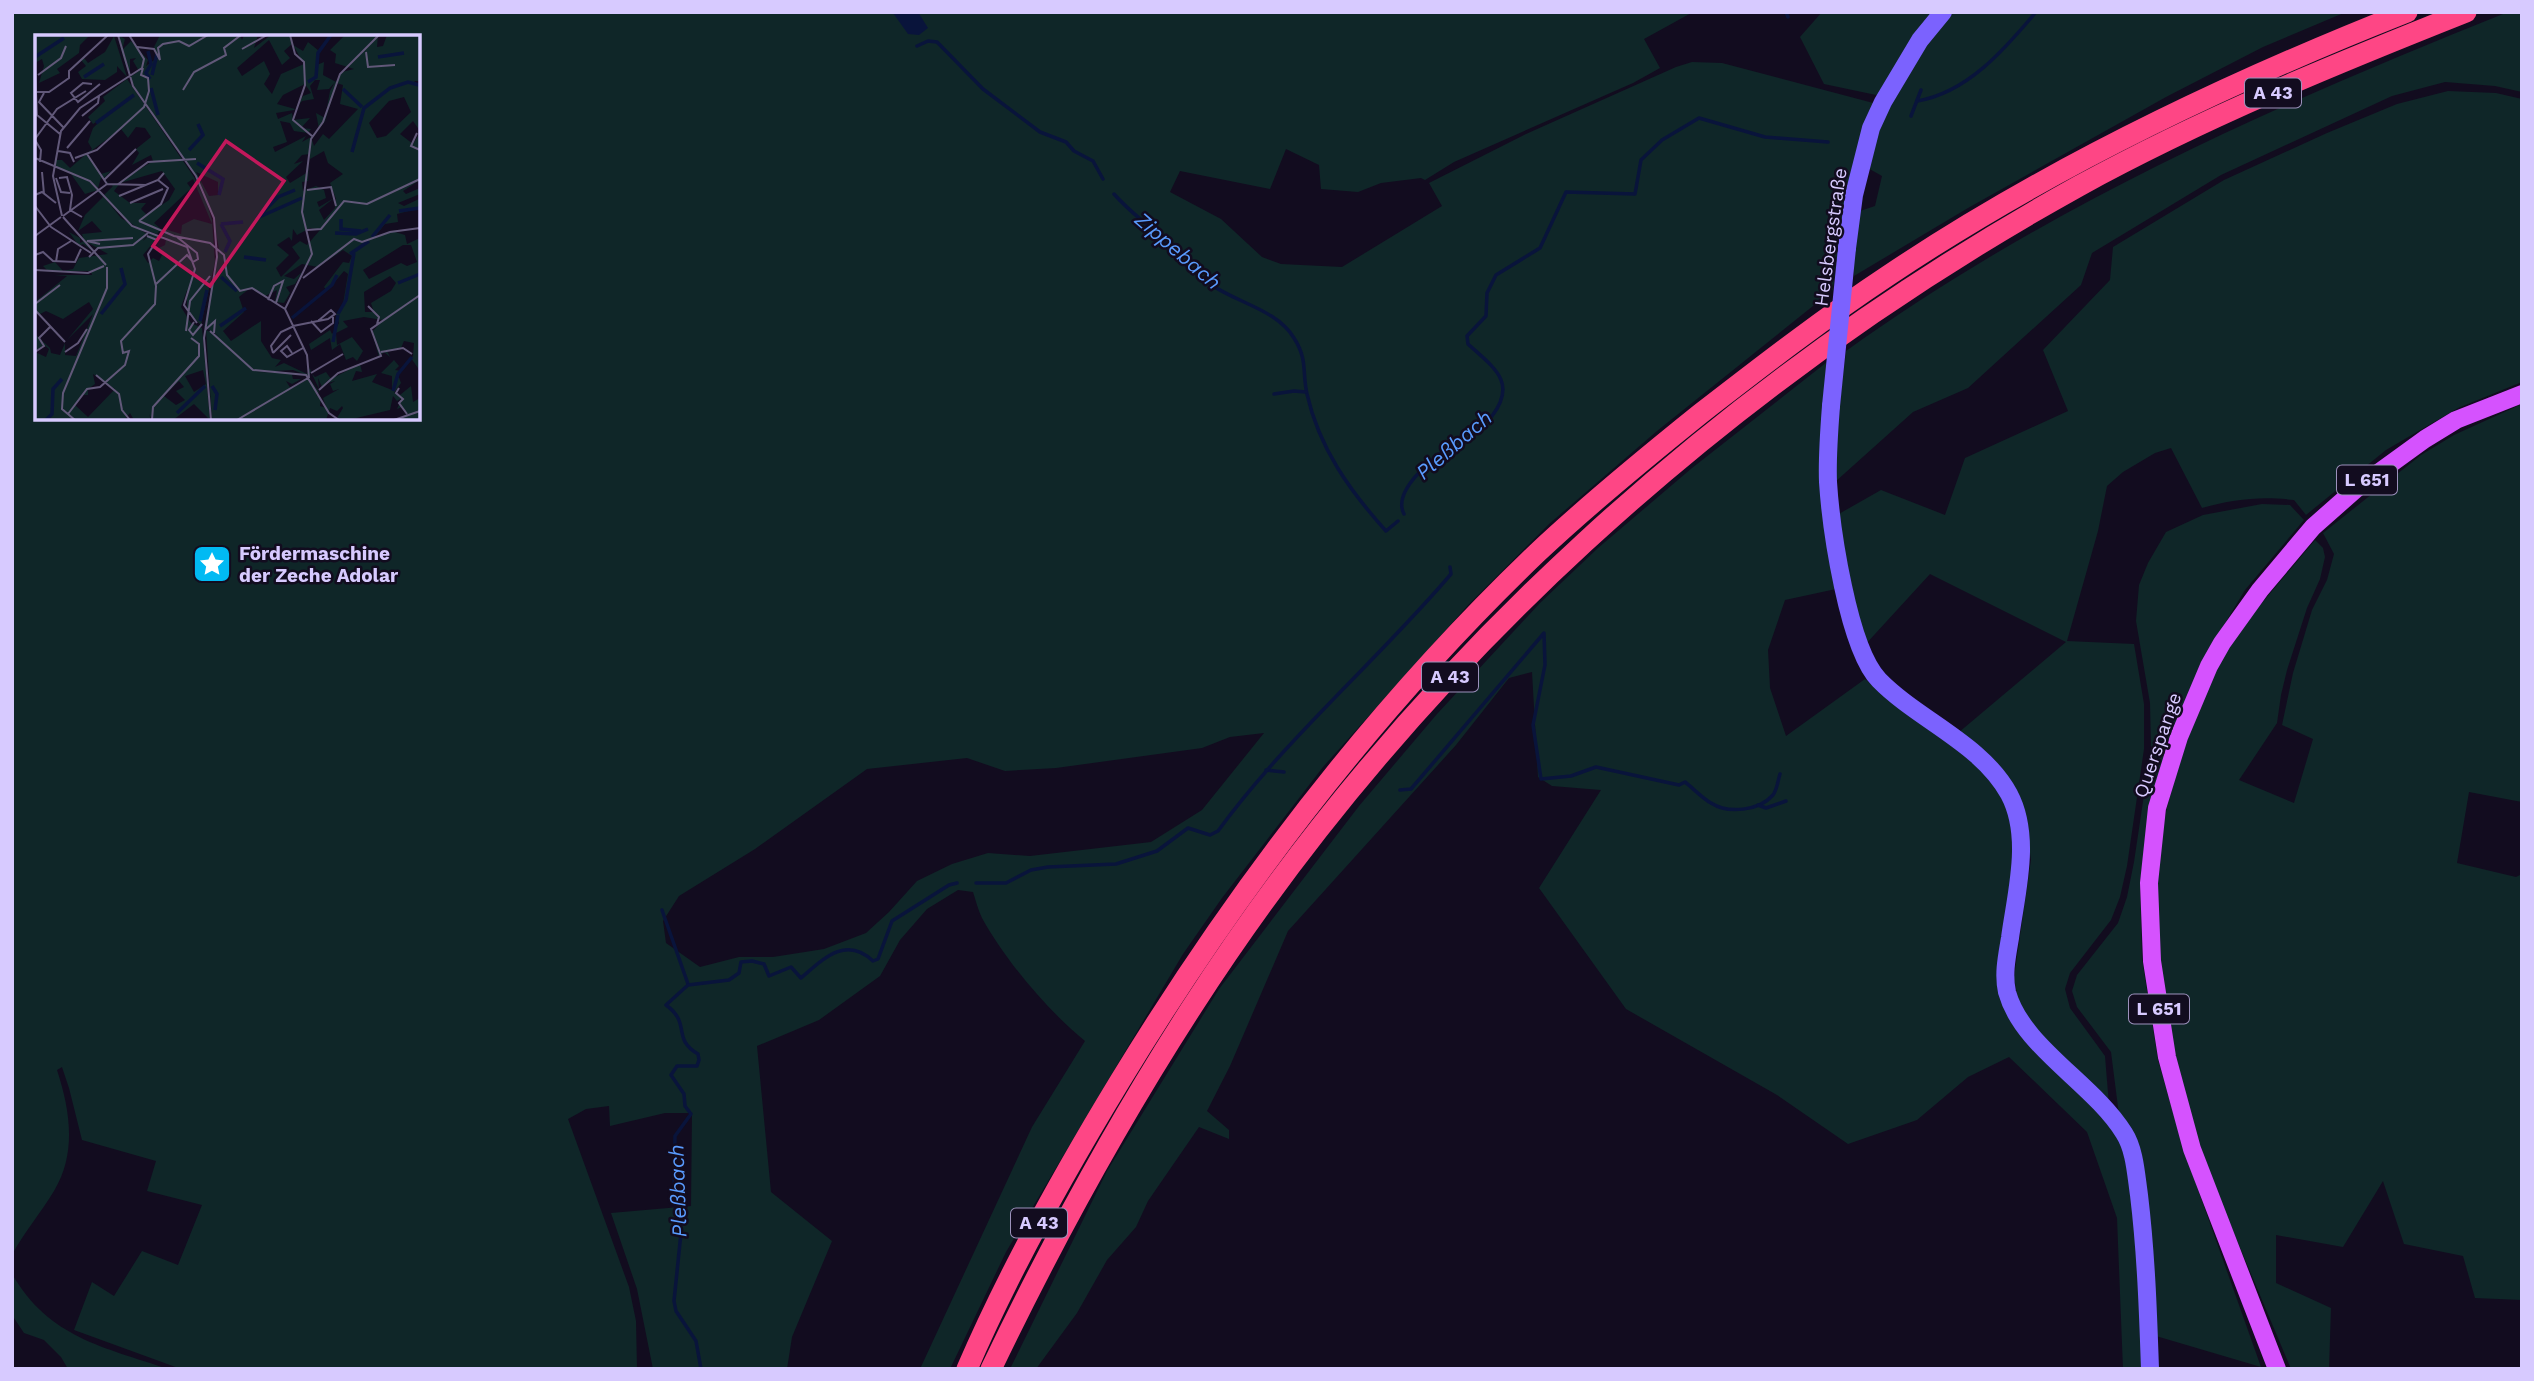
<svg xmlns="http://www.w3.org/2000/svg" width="2534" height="1381" font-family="'Work Sans',sans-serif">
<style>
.green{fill:#0f2628;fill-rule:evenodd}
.water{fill:#09143b}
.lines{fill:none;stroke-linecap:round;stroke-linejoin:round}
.stream{stroke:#09143b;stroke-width:3.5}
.secondary{stroke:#7b62fe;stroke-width:18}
.primary{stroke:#d552fe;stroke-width:18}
.highway{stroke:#fe4685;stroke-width:21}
.secondary-bridge{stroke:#7b62fe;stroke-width:18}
.labels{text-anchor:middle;stroke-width:5;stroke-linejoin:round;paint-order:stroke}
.shield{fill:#120c1f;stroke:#9c91bc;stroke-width:2}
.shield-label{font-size:18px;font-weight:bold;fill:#d7caff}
.street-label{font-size:19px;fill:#d7caff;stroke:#120c1f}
.poi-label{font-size:19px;font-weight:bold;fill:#d7caff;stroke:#120c1f;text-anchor:start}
.water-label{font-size:21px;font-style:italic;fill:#599bfe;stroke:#120c1f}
.inset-river{fill:none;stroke:#09143b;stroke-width:3.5}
.inset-road{fill:none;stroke:#615879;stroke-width:2}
.view{fill:#c2185b;fill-opacity:0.15;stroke:#c2185b;stroke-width:3.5}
.inset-edge{fill:none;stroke:#d7caff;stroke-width:3.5}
</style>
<rect width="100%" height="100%" fill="#120c1f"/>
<g class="green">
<path d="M 12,12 L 1693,12 L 1644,39 L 1660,68 L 1633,83 L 1454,162 L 1425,180 L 1421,178 L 1381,183 L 1358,192 L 1321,189 L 1319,165 L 1286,149 L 1270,189 L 1180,171 L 1170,192 L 1221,219 L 1262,257 L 1281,264 L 1342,267 L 1442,206 L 1429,183 L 1526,134 L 1676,67 L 1692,62 L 1722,63 L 1877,104 C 1849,161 1840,228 1833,290 L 1657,431 L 1549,524 L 1469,604 L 1323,767 L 1222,898 L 1183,954 L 1006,1252 L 950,1369 L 920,1369 L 1032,1127 L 1085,1041 C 1048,1011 1005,960 982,918 C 978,910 976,901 973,892 L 958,890 L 927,909 L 900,940 L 880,976 L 819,1020 L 757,1046 L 771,1192 L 832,1241 L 792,1337 L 787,1369 L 653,1369 L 637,1289 L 611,1213 L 691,1206 L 692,1113 L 665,1113 L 610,1126 L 609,1106 L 586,1109 L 568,1119 L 629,1287 L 636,1321 L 637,1369 L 181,1369 L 74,1330 L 92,1282 L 114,1296 L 142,1251 L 178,1265 L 202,1205 L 147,1191 L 156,1161 L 82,1140 L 69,1088 L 62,1067 L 57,1070 C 70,1110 77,1153 54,1191 C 41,1213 24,1232 12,1255 ZM 37,37 L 418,37 L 418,418 L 37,418 ZM 1264,733 L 1202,810 L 1151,842 L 1030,856 L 988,853 L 952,864 L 917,881 L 889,912 L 866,933 L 824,949 L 773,957 L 739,957 L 700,967 L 666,943 L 663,921 L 679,896 L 755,849 L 867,769 L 967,758 L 1005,771 L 1056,768 L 1202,748 L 1230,737 Z"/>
<polygon points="1822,12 1937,12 1881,96 1824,84 1800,37"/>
<path d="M 1954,12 L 2346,12 L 2263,47 L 2166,97 L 1968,208 L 1854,276 L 1854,229 L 1857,212 L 1875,206 L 1882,176 L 1866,167 C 1869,155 1872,142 1876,130 C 1889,93 1925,39 1954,12 Z"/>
<path d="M 2508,12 L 2522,12 L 2522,92 L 2495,86 L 2445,82 L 2392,96 L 2221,175 L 2092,253 L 2081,285 L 1968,388 L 1913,412 L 1835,482 L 1838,419 L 1846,351 C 2049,205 2277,104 2508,12 Z"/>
<path d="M 2448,91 L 2496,93 L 2522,99 L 2522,382 L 2458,408 L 2386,450 L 2306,515 L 2294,500 C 2260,496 2235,499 2202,508 L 2171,448 L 2155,453 L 2123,472 L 2107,486 L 2098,531 L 2067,641 L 2134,644 L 2144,704 L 2144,749 L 2127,866 L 2120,897 L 2111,920 L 2070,973 L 2065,989 L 2070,1008 L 2105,1056 L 2109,1105 L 2026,1021 L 2017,994 L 2014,977 L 2031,860 L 2025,819 L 1958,733 L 2066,642 L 1930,574 L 1864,646 L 1837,515 L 1881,490 L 1945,515 L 1965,458 L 2068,411 L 2043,350 L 2110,280 L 2113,247 L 2224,180 L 2327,133 L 2397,104 Z"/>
<polygon points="1827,362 1821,438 1836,589 1785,600 1768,650 1770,688 1786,736 1865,679 1979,767 2003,797 2012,822 2014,862 2002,998 2015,1027 2108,1121 2125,1146 2140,1259 2143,1369 2123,1369 2117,1218 2087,1132 2009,1057 1968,1077 1917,1120 1848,1144 1777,1095 1626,1009 1539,888 1601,790 1552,786 1538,777 1532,672 1509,678 1456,745 1288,931 1230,1066 1207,1111 1229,1130 1229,1139 1199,1127 1148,1201 1136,1227 1107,1260 1077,1313 1036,1369 1010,1369 1107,1171 1219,989 1359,806 1437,714 1540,603 1598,548 1692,468"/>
<polygon points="2522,404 2522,802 2469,792 2457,863 2516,877 2522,874 2522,1300 2475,1298 2463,1256 2404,1244 2383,1181 2343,1247 2276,1235 2276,1283 2331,1308 2329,1369 2291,1369 2199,1150 2172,1058 2154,912 2160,843 2167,807 2185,742 2215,668 2240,629 2315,540 2323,548 2325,557 2320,579 2307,608 2287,670 2281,695 2277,723 2239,780 2294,803 2313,739 2282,725 2293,673 2312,610 2327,580 2334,554 2323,533 2421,455 2454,435"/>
<polygon points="2262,504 2290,505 2304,520 2245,590 2201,663 2151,805 2140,882 2142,959 2158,1060 2184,1150 2261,1367 2156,1336 2119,1115 2111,1052 2077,1007 2072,991 2077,975 2118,923 2127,897 2134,862 2151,748 2150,703 2136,621 2139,585 2148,563 2166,532 2203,515"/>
<path d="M 12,1274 C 49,1338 104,1347 168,1369 L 68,1369 L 61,1357 L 44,1340 L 24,1333 L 12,1315 Z"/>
</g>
<polygon class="water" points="918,12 928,28 919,35 908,34 893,13"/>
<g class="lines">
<g class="stream">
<polyline points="1786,12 1788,17"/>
<polyline points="917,46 928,41 937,42 983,89 1040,132 1066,142 1074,151 1093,161 1103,179"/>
<path d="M 1917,101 C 1967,93 2005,49 2036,12"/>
<polyline points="1911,116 1921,90"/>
<path d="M 1114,194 C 1127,209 1142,220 1156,233 C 1162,238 1165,244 1170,250 C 1181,262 1196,274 1210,284 C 1237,303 1276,309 1294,338 C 1308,360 1302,372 1307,394 C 1319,448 1350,491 1386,531 L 1398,521"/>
<polyline points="1274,394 1294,391 1306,392"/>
<path d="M 1404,514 C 1387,482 1469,433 1492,416 C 1518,382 1493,367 1468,344 L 1467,336 L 1486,316 L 1487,293 L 1496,275 L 1540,248 L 1566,192 L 1635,194 L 1641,160 L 1662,140 L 1699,118 L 1765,137 L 1828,142"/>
<polyline points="1266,770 1284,772"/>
<path d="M 1400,790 L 1411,789 L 1544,633 L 1545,665 L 1533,725 L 1541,779 L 1571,776 L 1596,767 L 1679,785 L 1685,782 C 1694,789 1702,798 1711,803 C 1728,814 1759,811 1773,795 C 1777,790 1778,780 1780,774"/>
<polyline points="1758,805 1766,808 1786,801"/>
<path d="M 976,883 L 1006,883 L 1031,870 L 1048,867 L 1116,864 L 1157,851 L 1188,828 L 1210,835 L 1218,831 C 1286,738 1376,662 1451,574 L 1450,567"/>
<polyline points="662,910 688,984"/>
<path d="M 701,1369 L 696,1341 L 676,1311 L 674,1301 L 681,1233 L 674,1194 L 675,1136 L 691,1114 L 685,1106 L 684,1094 L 671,1075 L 677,1066 L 697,1066 L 699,1060 L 698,1054 C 671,1038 692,1024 666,1005 L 688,985 L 729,980 L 739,973 L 741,962 L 752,961 L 764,964 L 769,976 L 791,967 L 801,978 C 823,959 846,935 873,961 L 878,959 L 892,921 L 949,885 L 957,883"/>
</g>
<g class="secondary">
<polyline points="1847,248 1854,195 1871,128 1883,102 1920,40 1943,12"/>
<path d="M 1831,406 C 1829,432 1827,457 1828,482 C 1831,528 1848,648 1879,680 C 1918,720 1981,743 2009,794 C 2032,837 2016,893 2010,938 C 2007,956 2003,974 2007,992 C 2022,1047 2093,1083 2124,1133 C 2135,1150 2136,1175 2139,1195 C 2146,1253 2148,1310 2150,1369"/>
</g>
<polyline class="primary" points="2277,1369 2192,1149 2167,1057 2152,961 2149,883 2157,808 2179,737 2209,666 2222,643 2260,590 2313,527 2356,489 2425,439 2456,420 2522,394"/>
<g class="highway">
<path d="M 967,1369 C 1010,1269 1064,1173 1120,1081 C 1237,889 1374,709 1537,553 C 1589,504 1644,459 1700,414 C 1762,366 1824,318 1889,275 C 2050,167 2227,83 2407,12"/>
<path d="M 991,1369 C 1051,1244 1117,1123 1192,1007 C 1412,665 1724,383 2079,186 C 2203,118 2335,64 2466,12"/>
</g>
<polyline class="secondary-bridge" points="1831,406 1847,248"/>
</g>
<defs>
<g id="sight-square" transform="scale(2.0125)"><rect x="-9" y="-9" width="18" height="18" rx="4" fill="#01baf3" stroke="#120c1f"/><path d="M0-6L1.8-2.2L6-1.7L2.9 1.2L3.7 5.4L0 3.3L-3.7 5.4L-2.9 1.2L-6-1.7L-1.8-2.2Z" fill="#fff"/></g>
</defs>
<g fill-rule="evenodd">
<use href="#sight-square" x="212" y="564"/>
</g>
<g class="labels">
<g class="shield">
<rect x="2245" y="78.5" width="56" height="29" rx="5"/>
<rect x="2337" y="465.5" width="60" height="29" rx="5"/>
<rect x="1422" y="662.5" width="56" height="29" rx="5"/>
<rect x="2129" y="994.5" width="60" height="29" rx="5"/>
<rect x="1011" y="1208.5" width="56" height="29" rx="5"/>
</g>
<g class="shield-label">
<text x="2273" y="99">A 43</text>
<text x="2367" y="486">L 651</text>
<text x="1450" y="683">A 43</text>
<text x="2159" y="1015">L 651</text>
<text x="1039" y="1229">A 43</text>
</g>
<g class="street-label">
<text transform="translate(1830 237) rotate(-82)" y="7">Helsbergstraße</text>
<text transform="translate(2157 745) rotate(-71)" y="7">Querspange</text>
</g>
<g class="poi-label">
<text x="239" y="560">Fördermaschine<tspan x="239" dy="22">der Zeche Adolar</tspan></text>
</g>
<g class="water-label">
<text transform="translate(1178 251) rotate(41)" y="7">Zippebach</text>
<text transform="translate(1454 445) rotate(-41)" y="7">Pleßbach</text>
<text transform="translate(678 1191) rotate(-92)" y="7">Pleßbach</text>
</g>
</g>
<g transform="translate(35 35)">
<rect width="385" height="385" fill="#120c1f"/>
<path d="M 0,0 L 47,1 L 55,0 L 45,10 L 44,18 L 22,34 L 25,38 L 4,48 L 9,31 L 7,24 L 0,28 ZM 83,0 L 90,4 L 87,15 L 96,6 L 113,25 L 111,31 L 122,23 L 119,12 L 125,0 L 205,0 L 207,5 L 209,0 L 223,0 L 219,13 L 236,0 L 255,1 L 257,9 L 249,16 L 255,23 L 247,30 L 234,5 L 202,33 L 207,41 L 229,26 L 235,39 L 229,49 L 237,59 L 246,39 L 269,29 L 258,10 L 268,16 L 273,7 L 284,16 L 293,3 L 296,0 L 283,18 L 282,30 L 289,27 L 288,40 L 301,47 L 307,37 L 319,34 L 300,28 L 301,19 L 295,15 L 310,0 L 343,0 L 342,12 L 348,11 L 352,0 L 385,0 L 385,46 L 379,46 L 385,51 L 385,96 L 378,86 L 365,99 L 378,109 L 385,98 L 385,145 L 368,156 L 371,159 L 385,153 L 385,159 L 363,168 L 369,171 L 384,164 L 385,173 L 362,179 L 363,187 L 350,189 L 338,204 L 357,196 L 370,200 L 372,209 L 385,203 L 385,336 L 376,323 L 363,340 L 366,348 L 359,358 L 365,360 L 376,351 L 378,367 L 385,363 L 385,385 L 361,385 L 372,379 L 367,372 L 362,374 L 367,363 L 362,366 L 358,361 L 355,375 L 313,385 L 302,383 L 308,373 L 307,371 L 302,376 L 295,373 L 291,385 L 177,385 L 171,295 L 184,301 L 169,292 L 184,215 L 178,179 L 164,145 L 100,53 L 95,42 L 104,36 L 98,26 L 101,23 L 95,24 L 95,41 L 88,22 ZM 280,45 L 285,45 L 282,55 L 294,54 L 300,47 L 295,56 L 290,83 L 281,78 L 284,94 L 290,86 L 302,48 L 308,50 L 305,69 L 323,74 L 294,104 L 288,99 L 279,111 L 276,102 L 267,107 L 271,101 L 240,117 L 238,112 L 252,107 L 245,86 L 255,88 L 259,96 L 273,98 L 276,94 L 266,93 L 275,83 L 258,85 L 257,78 L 243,84 L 241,78 L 259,75 L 267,66 L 279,64 L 275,51 ZM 270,49 L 276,58 L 268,61 L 260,74 L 242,69 L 248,60 ZM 369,62 L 376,77 L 351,101 L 342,103 L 334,88 L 354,66 ZM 289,116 L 293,128 L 308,139 L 295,148 L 301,164 L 300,173 L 289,185 L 284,175 L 299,163 L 284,172 L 282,167 L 291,163 L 289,155 L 281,151 L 268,156 L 267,147 L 273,146 L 274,125 L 273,137 L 255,148 L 251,142 L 268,126 L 259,129 L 267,120 L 275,119 L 275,124 ZM 161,137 L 183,147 L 183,160 L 174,161 ZM 275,193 L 285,195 L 272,210 L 265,206 L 257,212 L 265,223 L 246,242 L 241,233 L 254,220 L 242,210 L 254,202 L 257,206 L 258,194 L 262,200 ZM 368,210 L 376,210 L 382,227 L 372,231 L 366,228 L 334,244 L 328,235 ZM 308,215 L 317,221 L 314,228 L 308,227 L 289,252 L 292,256 L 309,236 L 313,239 L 308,269 L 301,280 L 304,288 L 297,299 L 295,295 L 274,309 L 276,315 L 295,303 L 297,315 L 305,309 L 311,325 L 318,322 L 322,326 L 328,316 L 317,302 L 302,310 L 301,298 L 313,292 L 308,286 L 329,282 L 348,285 L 337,297 L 344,322 L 349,317 L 355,322 L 352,316 L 366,313 L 369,306 L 379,308 L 378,321 L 366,336 L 360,335 L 364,331 L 359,325 L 346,338 L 357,341 L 357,355 L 337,347 L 342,339 L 317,346 L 321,336 L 327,337 L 325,329 L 296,344 L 291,337 L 280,342 L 277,339 L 284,354 L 283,343 L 287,352 L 294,344 L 293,348 L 300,346 L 295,349 L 298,356 L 304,354 L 288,363 L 291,373 L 285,371 L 286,362 L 281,360 L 284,357 L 274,343 L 256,354 L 251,346 L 257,349 L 266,344 L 258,344 L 257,340 L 265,338 L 221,337 L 258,335 L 274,341 L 276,337 L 275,333 L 272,339 L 249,328 L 240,332 L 246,325 L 237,323 L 226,306 L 226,286 L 196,306 L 188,296 L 209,277 L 204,262 L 215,253 L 230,261 L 242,255 L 240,267 L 249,268 L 255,258 L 251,252 L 260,249 L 267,237 L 259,244 L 249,241 L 267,229 L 283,232 ZM 355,241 L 361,248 L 356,256 L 336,268 L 339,277 L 330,277 L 329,257 ZM 79,1 L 92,42 L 82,31 L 82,37 L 70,45 L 47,44 L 43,37 L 51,31 L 46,25 L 49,23 L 53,28 L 70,17 ZM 92,44 L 159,142 L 172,168 L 177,185 L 180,227 L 166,290 L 152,276 L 152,255 L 146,272 L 156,288 L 167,293 L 175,385 L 159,369 L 138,385 L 117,385 L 114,379 L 116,385 L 99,385 L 95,378 L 89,385 L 0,385 L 0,317 L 11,322 L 14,314 L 9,310 L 2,315 L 0,299 L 15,313 L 16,318 L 25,320 L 30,308 L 30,320 L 41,321 L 58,279 L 32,305 L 58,274 L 54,267 L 28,284 L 11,276 L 3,280 L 0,267 L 32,241 L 19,240 L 57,240 L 56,236 L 13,236 L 8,231 L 20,227 L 28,236 L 38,234 L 44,223 L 73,219 L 50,206 L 58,216 L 48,209 L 44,211 L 34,197 L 45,203 L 45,208 L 49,206 L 47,199 L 67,197 L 57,186 L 43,196 L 50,180 L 68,162 L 63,157 L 64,156 L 86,183 L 112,199 L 108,206 L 115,199 L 132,203 L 126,200 L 130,194 L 146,199 L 147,190 L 159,184 L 177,189 L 158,144 L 152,148 L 158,156 L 154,155 L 119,188 L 126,194 L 122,199 L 101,192 L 81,176 L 69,160 L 78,151 L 66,143 L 63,153 L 51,143 L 63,155 L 50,159 L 36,139 L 49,142 L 21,133 L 21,125 L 27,125 L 35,133 L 57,114 L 53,107 L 58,93 L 69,82 L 58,89 L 53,82 L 70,66 L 68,62 ZM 101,92 L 110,93 L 116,102 L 101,114 L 104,118 L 97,130 L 116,120 L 118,126 L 80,150 L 72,148 L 69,143 L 76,136 L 66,139 L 52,119 L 86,94 L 93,103 ZM 127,136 L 140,154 L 134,165 L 112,180 L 106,174 L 111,168 L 95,168 L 79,156 L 85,148 ZM 121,204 L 131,204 L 130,210 L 120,215 L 127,220 L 124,226 L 118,223 L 113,228 L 108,220 ZM 168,335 L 171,349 L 159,357 L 150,341 ZM 58,339 L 80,354 L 53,382 L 40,370 L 47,360 L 53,360 L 53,354 L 60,349 ZM 144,346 L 149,352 L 141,356 L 150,365 L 141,370 L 129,361 Z" fill="#0f2628" fill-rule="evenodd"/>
<path class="inset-river" d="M 113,16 L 116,29 L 111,38 L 115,44M 0,22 L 29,3M 343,22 L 369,18M 117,40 L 122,19M 49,42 L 69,29M 273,47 L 281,42 L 283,18 L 296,0M 116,53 L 123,80M 308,54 L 327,72M 61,88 L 99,60M 154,115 L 168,100 L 163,89M 317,117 L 329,73 L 355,53 L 373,47 L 384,50M 162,128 L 188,144 L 184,160M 364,176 L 385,173M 223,182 L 243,162 L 260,155M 222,183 L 267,163M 306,184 L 306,194 L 326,196M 186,189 L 195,206 L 190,217M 186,189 L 208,187M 300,198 L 321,199 L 333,194M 337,202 L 355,180M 315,219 L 334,206M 209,222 L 231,225M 186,242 L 202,256M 363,248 L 385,239M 66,279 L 90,249 L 86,233M 303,279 L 311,265 L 319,218M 257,283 L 297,250 L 302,240M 165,286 L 172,255M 185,291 L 211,273M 298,307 L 303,280M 177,351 L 182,359 L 180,375M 358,356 L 363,339 L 377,322M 142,378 L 170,351M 11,385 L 17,379 L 18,354 L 27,344"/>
<path class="inset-road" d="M 83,0 L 98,51 L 161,141 L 179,183 L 182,222 L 169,303 L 176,385M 255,0 L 260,19 L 269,27 L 270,50 L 258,85 L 277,101M 102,12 L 119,14 L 125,25 L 123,13 L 128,9 L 144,6 L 154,11 L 173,0M 207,14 L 232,0M 331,17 L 333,32 L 360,30M 0,35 L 2,80 L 25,99M 3,40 L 26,23 L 31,11M 57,49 L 48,48 L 36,58 L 43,67 L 65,49M 148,55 L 159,37 L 191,20 L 189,13 L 206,0M 2,57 L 14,57 L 34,43 L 34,36 L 73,0M 9,58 L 4,67 L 28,92M 47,81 L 63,68 L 64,61M 382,98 L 376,111 L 385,115M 0,104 L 22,74 L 51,56M 0,105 L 6,115 L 5,127M 32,113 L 55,86M 23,116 L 35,118 L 39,127M 52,119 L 72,149 L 111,150M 0,123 L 55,146 L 97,191 L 152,212 L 160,234 L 149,270 L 162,288M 40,123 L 62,115 L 109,72 L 114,56 L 113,43 L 106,40 L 108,33M 7,137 L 9,159M 21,143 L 26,157 L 35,158M 24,143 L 32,142 L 37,160 L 35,175 L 47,182M 69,145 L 101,114M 82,150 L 113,127 L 161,124M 272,155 L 296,152 L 301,171M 0,160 L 7,157 L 21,168M 84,161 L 123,145 L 129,138M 95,168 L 128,154M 0,171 L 16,192M 27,181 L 18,141 L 26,96 L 45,73 L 107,33 L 109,24 L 94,0M 28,181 L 72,149M 28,182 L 71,230M 104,186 L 139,201 L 175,208 L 189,220 L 192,240 L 205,256 L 217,253 L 250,274M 104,186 L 126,169 L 133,153 L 123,145M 16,192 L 56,218M 272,195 L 286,194 L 309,166 L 332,169 L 385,144M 0,201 L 26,182M 65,209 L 52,206 L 98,203M 0,220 L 8,217 L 18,226 L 40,227 L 46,214M 54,222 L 63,213 L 98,210 L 113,198M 21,227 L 23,214 L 36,206M 0,235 L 53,238 L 69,231M 268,243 L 319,204 L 327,207 L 355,197 L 385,193M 120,250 L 152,220 L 158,227 L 163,224 L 162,218 L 142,202M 233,265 L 239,251 L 248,246 L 241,268M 0,269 L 25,250M 333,271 L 344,282 L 342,289M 0,275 L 30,307M 276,286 L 286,297 L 298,288 L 298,282M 159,287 L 154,295 L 158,300 L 167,289M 258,291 L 293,284 L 300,279 L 296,275 L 283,286M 170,295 L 180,286 L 179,298M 151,296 L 155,266 L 175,241M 175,296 L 218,335 L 271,340 L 294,378 L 304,385M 0,317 L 9,311 L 4,303 L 16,291M 30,317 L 43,308 L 52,294M 346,317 L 368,313 L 377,319M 238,318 L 236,311 L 246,297 L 259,291M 238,318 L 256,300M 257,318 L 252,311 L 246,316 L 252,322 L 268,313M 276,338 L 308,319M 61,340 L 84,359 L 87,375 L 95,385M 274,343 L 272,320 L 250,274 L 277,219 L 267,177 L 276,104 L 288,87 L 305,39 L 344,0M 364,353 L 361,358 L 368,364 L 364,368 L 372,379M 284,355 L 303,338 L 346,321 L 336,294 L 385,260M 33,379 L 52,354 L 65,352 L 90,330 L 94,316 L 88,318 L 86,306 L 120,269 L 121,251 L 113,219 L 122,205 L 112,201M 40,385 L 27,374 L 28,358 L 72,253 L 72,232M 117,385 L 118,372 L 164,321 L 164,309 L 156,303M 202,385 L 273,343M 359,385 L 385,376"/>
<path class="view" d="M 191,106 L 249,146 L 175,251 L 118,211 Z"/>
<rect width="385" height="385" class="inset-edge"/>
</g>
<rect width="2534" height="1381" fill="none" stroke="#d7caff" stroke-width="28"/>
</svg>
